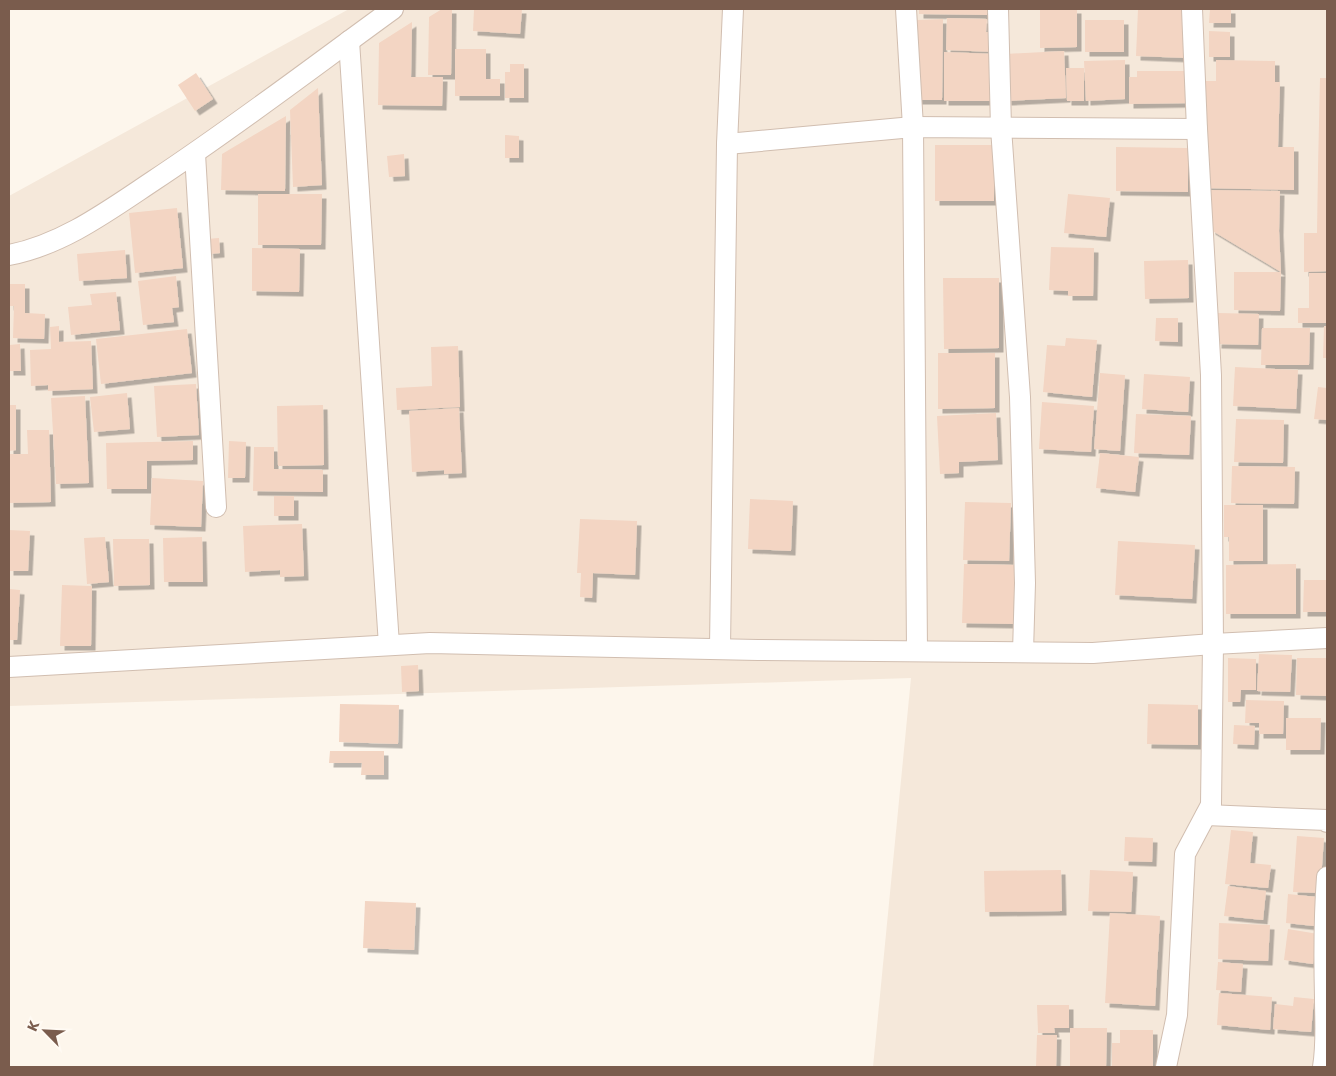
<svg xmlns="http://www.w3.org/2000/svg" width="1336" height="1076" font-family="Poppins,sans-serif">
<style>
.residential{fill:#f5e8da}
.building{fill:#f3d5c3;filter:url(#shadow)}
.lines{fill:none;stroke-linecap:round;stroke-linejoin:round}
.minor-casing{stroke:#d1beb0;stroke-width:22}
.minor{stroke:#fff;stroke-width:20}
</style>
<defs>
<filter id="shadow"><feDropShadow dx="4.5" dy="4.5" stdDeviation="0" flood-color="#0004"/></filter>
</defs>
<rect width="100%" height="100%" fill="#fdf6ec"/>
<polygon class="residential" points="349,9 1327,9 1327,1067 873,1067 911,678 9,706 9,196"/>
<g class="building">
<polygon points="442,9 452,9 451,75 428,75 429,17"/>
<polygon points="474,9 522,9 520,34 473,31"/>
<polygon points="919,9 987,9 987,15 919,14"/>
<polygon points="1040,9 1077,9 1077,47 1040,48"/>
<polygon points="1138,9 1189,9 1187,58 1136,56"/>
<polygon points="1210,9 1231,9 1231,23 1209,23"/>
<polygon points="947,18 987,19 986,32 997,32 996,52 946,50"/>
<polygon points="943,19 942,100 917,100 917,20"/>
<rect x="1085" y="20" width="39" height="32"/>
<polygon points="412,22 411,77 443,77 442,106 378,105 379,43"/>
<polygon points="1209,31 1230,32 1230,57 1209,57"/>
<polygon points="455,49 486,49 486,79 500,79 500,96 455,96"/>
<polygon points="1064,51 1066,98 1007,101 1005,54"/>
<polygon points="944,52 995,54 995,101 944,101"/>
<polygon points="1125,60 1125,99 1086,101 1084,61"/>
<polygon points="1216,60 1275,61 1275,82 1280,82 1278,147 1294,147 1294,190 1204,188 1205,81 1216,81"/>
<polygon points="510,64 524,64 524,98 505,98 505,72 510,72"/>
<polygon points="1066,68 1084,68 1084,101 1067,101"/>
<polygon points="1137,71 1191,71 1191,103 1129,104 1129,77 1137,77"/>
<polygon points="196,73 213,99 195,111 178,85"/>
<polygon points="1320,78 1327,78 1327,271 1304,272 1304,233 1317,233 1318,168"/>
<polygon points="318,88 322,185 293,187 290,110"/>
<polygon points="286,116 285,191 221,190 222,154"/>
<polygon points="505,135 519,136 519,158 505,158"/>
<rect x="935" y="145" width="59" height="56"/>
<polygon points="1116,147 1188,148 1188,192 1116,191"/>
<polygon points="404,154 405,176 389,177 387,156"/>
<polygon points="1211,190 1280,191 1279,231 1281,272 1211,230"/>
<polygon points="258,194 322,194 321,245 258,245"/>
<polygon points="1068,194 1110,198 1106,237 1064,233"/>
<polygon points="177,208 183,268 135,273 129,213"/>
<polygon points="219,238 220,253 209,254 207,239"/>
<polygon points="1051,247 1094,248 1093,296 1068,296 1068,291 1049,290"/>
<polygon points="252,248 300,249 299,292 252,291"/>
<polygon points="125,250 127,278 79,281 77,254"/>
<polygon points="1188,260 1189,298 1145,299 1144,261"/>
<polygon points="1234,272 1281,272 1280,311 1234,310"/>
<polygon points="1309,273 1327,273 1327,308 1318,308 1327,308 1327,323 1298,323 1298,308 1309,308"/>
<polygon points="176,276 179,307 172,308 174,322 143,325 138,281"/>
<polygon points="943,278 999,278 999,348 944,349"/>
<polygon points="9,284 25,284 25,313 45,314 44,339 13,338 14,306 9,306"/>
<polygon points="116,292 120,330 71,335 68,307 92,305 90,294"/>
<polygon points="1218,313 1259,314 1258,345 1217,344"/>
<polygon points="1156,318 1178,318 1178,342 1155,341"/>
<polygon points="59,326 59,342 91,341 93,389 48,391 48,385 31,386 30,350 51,349 50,327"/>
<polygon points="1324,326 1327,326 1327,358 1323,358"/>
<polygon points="1262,328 1310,328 1309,365 1261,365"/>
<polygon points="187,329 192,373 101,384 96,339"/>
<polygon points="1066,338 1097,340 1092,397 1043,392 1047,345 1065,346"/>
<polygon points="20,344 21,371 9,371 9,345"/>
<polygon points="458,346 460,407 397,410 396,388 432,386 431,347"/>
<polygon points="938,353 995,353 995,408 938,409"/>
<polygon points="1235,367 1298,370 1296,409 1233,406"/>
<polygon points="1100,373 1125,375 1120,451 1094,449"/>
<polygon points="1144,374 1190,377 1188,412 1142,409"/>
<polygon points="196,384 199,435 157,437 154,386"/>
<polygon points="1318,387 1327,388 1327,420 1314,419"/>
<polygon points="127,393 130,429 94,432 90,397"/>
<polygon points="85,396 89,483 56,484 51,398"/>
<polygon points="1042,402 1094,406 1091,452 1039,449"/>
<polygon points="9,405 16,405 16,450 9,451"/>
<polygon points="323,405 324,465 278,466 277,406"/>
<polygon points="459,408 462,473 444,474 444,470 412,472 409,411"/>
<polygon points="996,413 998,460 959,462 959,473 940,474 937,416"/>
<polygon points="1136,414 1191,416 1189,455 1134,453"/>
<polygon points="1236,419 1284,420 1283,463 1234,462"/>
<polygon points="27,430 49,430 51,502 9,503 9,454 28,454"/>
<polygon points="193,441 193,460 147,461 147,489 107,489 106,443"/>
<polygon points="229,441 246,442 245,478 228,478"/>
<polygon points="254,447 274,447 274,469 323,470 323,492 253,491"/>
<polygon points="1100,453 1139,457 1135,492 1096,488"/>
<polygon points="1232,466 1295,467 1294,504 1231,503"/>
<polygon points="152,478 203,481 201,527 150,525"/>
<rect x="274" y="496" width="20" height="20"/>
<polygon points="750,499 793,501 791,551 748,549"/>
<polygon points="965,502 1011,503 1009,561 963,560"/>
<polygon points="1224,505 1263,505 1263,561 1229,561 1229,537 1224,537"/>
<polygon points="580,519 637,521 635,575 593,573 592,598 580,597 581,573 577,573"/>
<polygon points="302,524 304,576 280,577 280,570 245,572 243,526"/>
<polygon points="9,530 30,531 28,571 9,571"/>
<polygon points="105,537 109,582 87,584 84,538"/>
<polygon points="202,537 203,582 164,582 163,538"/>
<polygon points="113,539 149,539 150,585 114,586"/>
<polygon points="1118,541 1195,545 1192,599 1115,595"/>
<polygon points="964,564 1015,565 1013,624 962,623"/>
<polygon points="1296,564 1296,614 1226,614 1226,565"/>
<polygon points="1304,580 1327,580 1327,612 1303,612"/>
<polygon points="62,585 92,586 91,646 60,646"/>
<polygon points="9,589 20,590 17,640 9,640"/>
<polygon points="1259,654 1292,655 1290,692 1257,691"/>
<polygon points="1228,658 1256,659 1256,690 1241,690 1240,702 1228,702"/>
<polygon points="1297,658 1327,658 1327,696 1296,695"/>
<polygon points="418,665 419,691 402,692 401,666"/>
<polygon points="1246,700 1284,701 1283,734 1259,734 1259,723 1245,723"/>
<polygon points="340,704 399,705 398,744 339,742"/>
<polygon points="1148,704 1198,705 1198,745 1147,744"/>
<polygon points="1286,718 1321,718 1320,750 1286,750"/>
<polygon points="1234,725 1255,726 1254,745 1233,744"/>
<polygon points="330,751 384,751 384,775 361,775 362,763 329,763"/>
<polygon points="1231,830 1253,832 1250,863 1271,865 1268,888 1225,884"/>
<polygon points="1297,836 1324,838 1320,893 1293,892"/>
<polygon points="1125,837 1153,838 1152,862 1124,861"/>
<polygon points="1061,870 1062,911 985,912 984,871"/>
<polygon points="1090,870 1133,872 1131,912 1088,911"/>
<polygon points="1228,886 1266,891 1263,920 1224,916"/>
<polygon points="1288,894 1317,897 1314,926 1286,923"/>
<polygon points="365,901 416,903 414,950 363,948"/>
<polygon points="1110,913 1160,916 1155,1006 1105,1003"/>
<polygon points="1219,923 1270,925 1268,961 1218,959"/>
<polygon points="1288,929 1318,934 1313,964 1284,960"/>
<polygon points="1218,962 1243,964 1241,992 1216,990"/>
<polygon points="1219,993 1272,997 1270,1030 1217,1025"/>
<polygon points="1294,997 1314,999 1311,1032 1273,1029 1275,1004 1293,1006"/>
<polygon points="1037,1005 1069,1005 1069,1028 1054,1028 1055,1033 1038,1033"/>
<polygon points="1070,1028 1107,1028 1106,1067 1070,1067"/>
<polygon points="1120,1030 1153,1030 1153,1067 1112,1067 1112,1043 1120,1043"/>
<polygon points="1037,1035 1057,1035 1056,1067 1036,1067"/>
</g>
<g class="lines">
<g class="minor-casing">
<g id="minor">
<polyline points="906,9 913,127 917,651"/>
<polyline points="998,9 1001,128 1020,397 1025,583 1023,652"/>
<polyline points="349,41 389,645"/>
<polyline points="727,144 913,127 1197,129"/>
<polyline points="195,154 216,507"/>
<path d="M 9,255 C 62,245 108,211 153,181 C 235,127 313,67 393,9"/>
<polyline points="720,648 727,144 733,9"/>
<polyline points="9,667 430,643 758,650 1093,653 1213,644 1327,638"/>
<polyline points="1206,815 1327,820 1327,822"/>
<polyline points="1166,1067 1177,1015 1185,854 1211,805 1213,644 1211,375 1197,129 1192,9"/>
<path d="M 1323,1067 C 1327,1043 1325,1022 1325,998 C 1324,958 1324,917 1327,877"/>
</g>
</g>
<use href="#minor" class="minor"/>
</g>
<rect width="1336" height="1076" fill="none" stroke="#7a5c4d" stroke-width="20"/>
<g transform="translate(45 1031) rotate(294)" stroke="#fffaf3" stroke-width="4" paint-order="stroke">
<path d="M0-4L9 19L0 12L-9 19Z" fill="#7a5c4d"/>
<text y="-8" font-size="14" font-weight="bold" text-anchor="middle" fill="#7a5c4d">K</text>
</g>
</svg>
